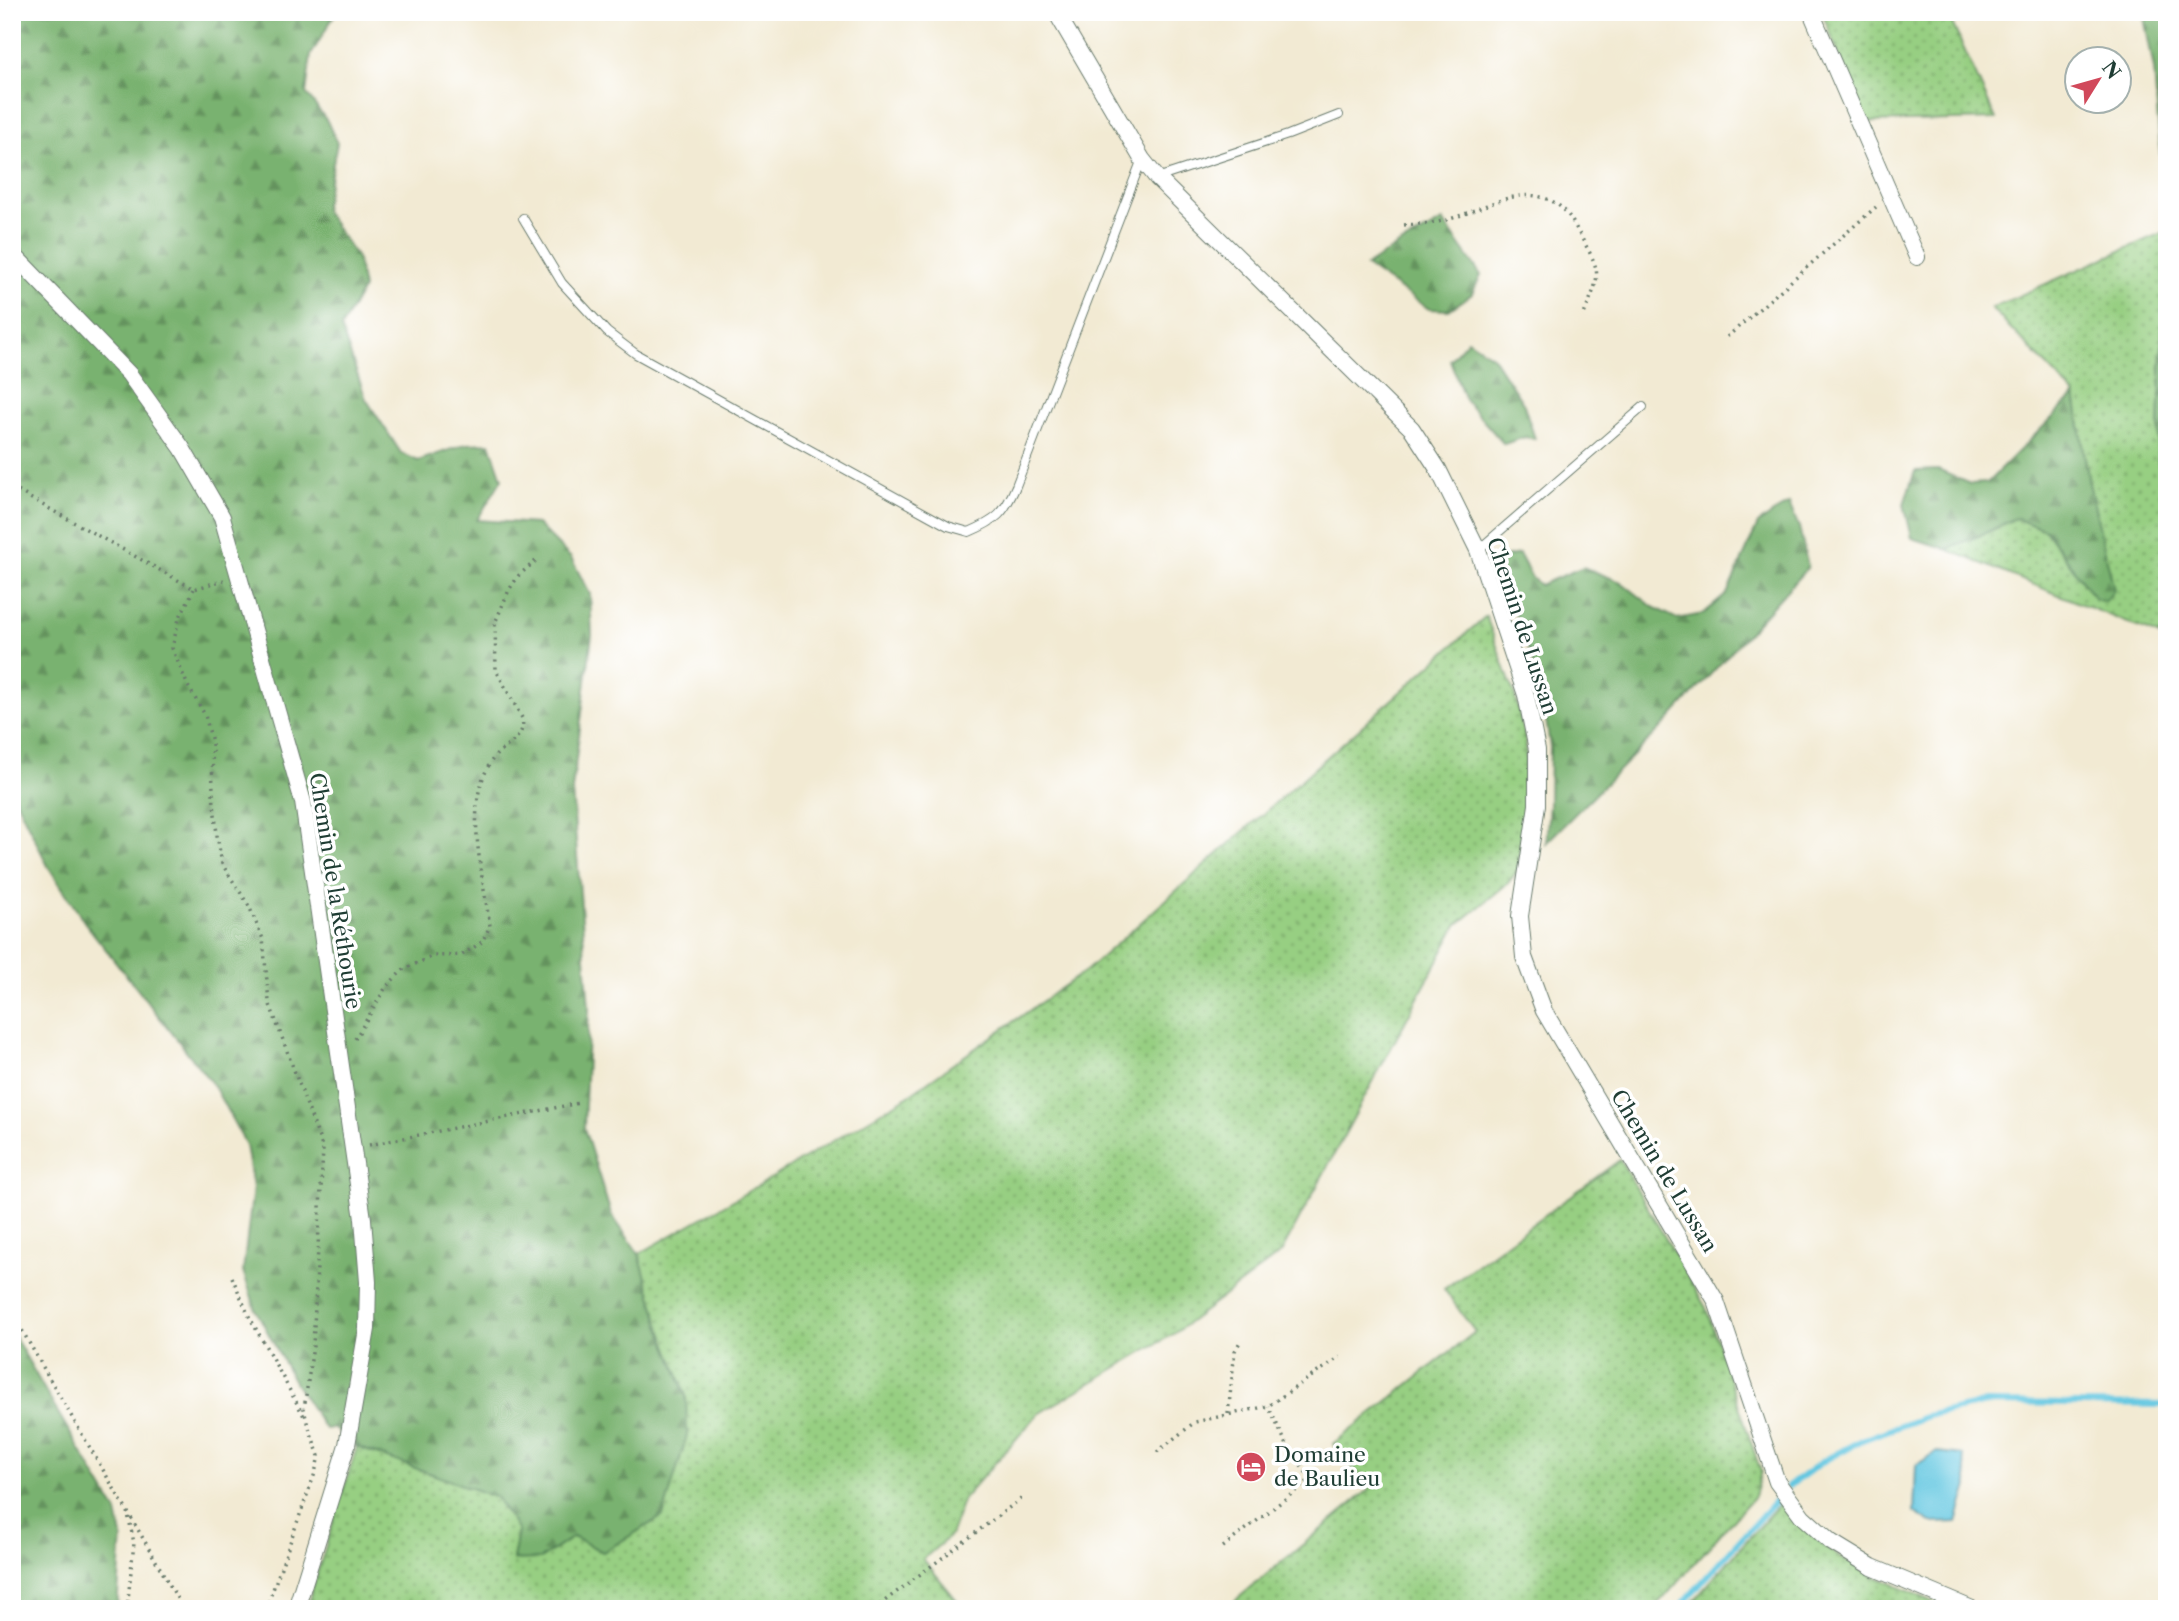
<svg xmlns="http://www.w3.org/2000/svg" width="2179" height="1621" font-family="'Libre Caslon Text',serif">
<style>
.green{fill:url(#green-dots);stroke:#5b865b;stroke-width:2}
.forest{fill:url(#forest-firs);stroke:#4c7852;stroke-width:2}
.water{fill:#63c7e1;stroke:#41828a;stroke-width:2}
.lines{fill:none;stroke-linecap:round;stroke-linejoin:round}
.stream{stroke:#63c7e1;stroke-width:6}
.service-casing{stroke:#697a6c;stroke-width:10}
.minor-casing{stroke:#697a6c;stroke-width:18}
.path{stroke:#697a6c;stroke-width:3.5;stroke-dasharray:2 5;stroke-linecap:butt}
.service{stroke:#fff;stroke-width:8}
.minor{stroke:#fff;stroke-width:16}
.labels{text-anchor:middle;stroke-width:7;stroke-linejoin:round;paint-order:stroke}
.street-label{font-size:21px;fill:#1f3d34;stroke:#fff}
.poi-label{font-size:21px;fill:#1f3d34;stroke:#fff;text-anchor:start}
</style>
<defs>
<pattern id="green-dots" width="8" height="8" patternUnits="userSpaceOnUse" patternTransform="scale(1.75)"><rect width="8" height="8" fill="#97cf82"/><path d="M2 2h.1M6 6h.1" fill="none" stroke="#7ba96b" stroke-width="1.8" stroke-linecap="round"/></pattern>
<pattern id="forest-firs" width="22" height="20" patternUnits="userSpaceOnUse" patternTransform="scale(1.75)"><rect width="22" height="20" fill="#79b270"/><path d="M5 1l3.5 6h-7zM16 11l3.5 6h-7z" fill="#63925d"/></pattern>
</defs>
<rect width="100%" height="100%" fill="#fff"/>
<filter id="ink" filterUnits="userSpaceOnUse"><feTurbulence type="fractalNoise" baseFrequency=".0143" numOctaves="2"/><feDisplacementMap in="SourceGraphic" scale="14" xChannelSelector="R" yChannelSelector="G"/><feConvolveMatrix kernelMatrix="1 2 1 2 8 2 1 2 1" color-interpolation-filters="sRGB"/></filter>
<filter id="wash" filterUnits="userSpaceOnUse"><feTurbulence type="fractalNoise" baseFrequency=".00686" numOctaves="4" result="noise"/><feDisplacementMap in="SourceGraphic" scale="28" xChannelSelector="R" yChannelSelector="G"/><feGaussianBlur stdDeviation="1.57" result="paint"/><feColorMatrix in="noise" values="0 0 0 0 0 0 0 0 0 0 0 0 0 0 0 0 0 1.4 0 .05"/><feComposite in="paint" operator="in"/></filter>
<g filter="url(#wash)">
<rect width="100%" height="100%" fill="#f2ead3"/>
<g class="green">
<polygon points="1822,12 1947,12 1996,119 1865,122"/>
<polygon points="2166,231 2158,460 2167,490 2167,639 1946,549 1988,532 2015,518 2045,530 2095,599 2089,483 2075,395 1991,308"/>
<polygon points="1486,616 1514,693 1526,742 1525,793 1518,870 1508,883 1457,925 1281,1253 1175,1333 1038,1414 964,1498 950,1536 923,1559 964,1609 306,1609 357,1447 496,1497 518,1531 513,1559 540,1559 573,1537 686,1396 661,1329 639,1254 775,1176 906,1097 1087,970"/>
<polygon points="1620,1160 1706,1308 1761,1472 1754,1496 1654,1609 1225,1609 1370,1489 1333,1444 1475,1332 1444,1289"/>
<polygon points="1779,1504 1828,1549 1867,1573 1950,1609 1691,1609 1689,1606"/>
</g>
<g class="forest">
<polygon points="12,12 336,12 311,55 306,93 327,121 337,143 324,210 357,258 363,288 341,328 366,399 401,453 418,461 466,444 490,443 502,479 477,520 537,524 571,558 590,594 592,635 572,790 589,1008 584,1128 611,1214 639,1254 661,1329 686,1396 687,1435 663,1516 603,1552 573,1537 540,1559 513,1560 518,1531 496,1497 357,1447 334,1428 325,1429 293,1380 256,1310 243,1271 253,1188 246,1145 214,1086 85,923 48,866 12,792"/>
<polygon points="2143,12 2167,12 2167,490 2158,460 2166,231 2154,69"/>
<polygon points="1443,221 1481,275 1472,294 1449,310 1429,309 1366,266 1397,246"/>
<polygon points="1468,340 1493,357 1524,405 1535,439 1525,437 1504,444 1465,400 1450,360"/>
<polygon points="2075,395 2089,483 2114,590 2105,602 2095,599 2046,530 2015,518 1988,532 1946,549 1912,538 1904,504 1915,471 1938,470 1970,484 1987,483"/>
<polygon points="1789,504 1799,527 1808,567 1669,720 1546,843 1549,805 1550,747 1541,685 1495,559 1519,554 1532,578 1540,585 1583,567 1621,582 1653,607 1677,619 1703,614 1727,594 1758,524 1773,513"/>
<polygon points="12,1332 51,1401 117,1512 122,1536 117,1609 12,1609"/>
</g>
<polygon class="water" points="1937,1452 1963,1455 1968,1486 1957,1522 1931,1523 1914,1512 1916,1465"/>
<g class="lines">
<g class="stream">
<polyline points="1789,1486 1825,1460 1862,1440 1930,1415 1986,1403 2167,1405"/>
<polyline points="1678,1609 1775,1501"/>
</g>
</g>
</g>
<g filter="url(#ink)">
<g class="lines">
<g class="service-casing">
<g id="service">
<polyline points="1157,178 1288,135 1339,115"/>
<path d="M 523,218 L 562,283 L 607,332 L 636,354 L 948,526 L 969,532 C 997,520 1004,514 1016,486 L 1142,159"/>
<polyline points="1478,550 1643,407"/>
</g>
</g>
<g class="minor-casing">
<g id="minor">
<polyline points="1056,12 1142,159 1157,178 1412,429 1438,469 1478,550 1526,695 1537,750 1537,805 1520,916 1524,957 1544,1011 1716,1301 1777,1482 1803,1517 1831,1542 1872,1567 1972,1609"/>
<polyline points="1811,12 1917,257"/>
<polyline points="12,253 129,374 182,448 222,517 303,802 363,1219 368,1282 367,1329 356,1393 347,1445 296,1609"/>
</g>
</g>
<g class="path">
<path d="M 1404,225 C 1417,224 1430,224 1442,221 C 1480,213 1527,175 1564,210 C 1571,217 1576,228 1581,237 C 1604,276 1599,276 1583,317"/>
<polyline points="1727,337 1876,207"/>
<polyline points="12,488 194,589 224,580"/>
<polyline points="194,589 179,619 172,648 188,686 205,715 212,742 213,793 217,835 222,864 249,906 263,939 269,1002 323,1149 313,1346 304,1409 307,1422 319,1456 315,1473 266,1609"/>
<path d="M 355,1039 L 386,987 L 404,969 L 434,956 L 462,955 L 482,942 L 490,926 C 484,886 469,822 481,784 C 483,777 488,766 492,760 C 502,745 527,740 522,718 L 496,670 L 495,623 L 509,590 L 519,575 L 537,560"/>
<polyline points="369,1145 579,1103"/>
<polyline points="232,1277 249,1316 305,1418"/>
<path d="M 12,1312 C 67,1412 128,1509 183,1609"/>
<polyline points="1228,1414 1235,1351 1240,1342"/>
<polyline points="1157,1452 1195,1422 1268,1406 1340,1357"/>
<polyline points="1223,1547 1311,1479 1290,1451 1268,1406"/>
<polyline points="127,1609 134,1543 128,1514"/>
<polyline points="874,1609 1022,1498"/>
</g>
<use href="#service" class="service"/>
<use href="#minor" class="minor"/>
</g>
</g>
<defs>
<g id="hotel-disc" transform="scale(1.575)"><circle r="9.5" fill="#d1495b" stroke="#fff"/><path d="M-6-4.5h1.5V1H6V5H4.5V3h-9V5H-6ZM-4 0a1.8 1.8 0 1 1 3.6 0ZM.5 0V-2.5h3Q6-2.5 6 0Z" fill="#fff"/></g>
</defs>
<g fill-rule="evenodd">
<use href="#hotel-disc" x="1251" y="1467"/>
</g>
<g class="labels">
<g class="street-label">
<text transform="translate(1522 626) rotate(72)" y="7">Chemin de Lussan</text>
<text transform="translate(335 891) rotate(81)" y="7">Chemin de la Réthourie</text>
<text transform="translate(1664 1171) rotate(59)" y="7">Chemin de Lussan</text>
</g>
<g class="poi-label">
<text x="1274" y="1462">Domaine<tspan x="1274" dy="24">de Baulieu</tspan></text>
</g>
</g>
<rect width="2179" height="1621" fill="none" stroke="#fff" stroke-width="42"/>
<g transform="translate(2098 80) rotate(53)"><circle r="33" fill="#ffffff" stroke="#a5b1ae" stroke-width="2"/>
<path d="M0-5L12 26L0 18L-12 26Z" fill="#d1495b"/>
<text y="-10" font-size="19" font-weight="bold" text-anchor="middle" fill="#1f3d34">N</text>
</g>
</svg>
